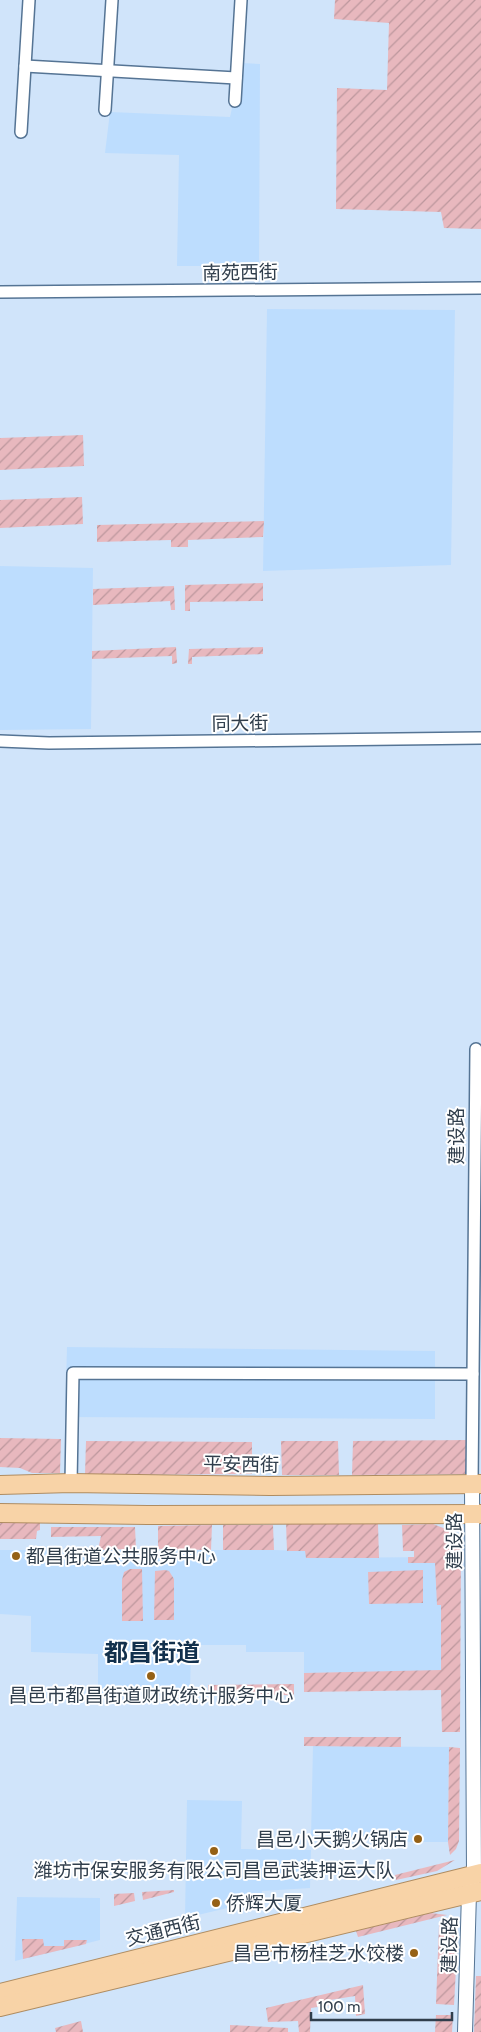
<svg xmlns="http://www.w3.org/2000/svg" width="481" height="2032" font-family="Cabin,'Noto Sans SC',sans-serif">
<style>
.built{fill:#bdddfe}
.garden{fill:url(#garden-furrows)}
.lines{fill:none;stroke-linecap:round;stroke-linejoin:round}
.minor-casing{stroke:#557494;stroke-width:14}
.tertiary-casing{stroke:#557494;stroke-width:16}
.primary-casing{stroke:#af8c61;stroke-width:20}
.minor{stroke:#fff;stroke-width:11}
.tertiary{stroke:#fff;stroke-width:14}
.primary{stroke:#f8d3a7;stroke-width:18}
.poi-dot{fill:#956116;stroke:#fff;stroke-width:2}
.labels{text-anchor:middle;stroke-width:4;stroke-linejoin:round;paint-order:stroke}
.street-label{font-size:19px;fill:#303e4c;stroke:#fff}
.poi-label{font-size:19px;fill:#303e4c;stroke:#fff;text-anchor:start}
.district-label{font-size:24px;font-weight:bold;fill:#12304c;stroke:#fff}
</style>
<defs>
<pattern id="garden-furrows" width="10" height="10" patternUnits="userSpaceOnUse" patternTransform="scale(1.25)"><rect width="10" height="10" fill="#e8b8be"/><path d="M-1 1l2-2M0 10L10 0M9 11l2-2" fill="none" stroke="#bc979d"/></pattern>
</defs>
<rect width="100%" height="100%" fill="#d0e4fa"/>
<g class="built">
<polygon points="242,63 260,64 259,266 177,266 179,155 105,153 110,112 230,117"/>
<polygon points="267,309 455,310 451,565 263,571"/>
<polygon points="0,566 93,568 91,729 0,730"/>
<polygon points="67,1347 435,1351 435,1419 65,1417"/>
<polygon points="0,1550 274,1550 306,1551 306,1558 441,1557 441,1671 304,1673 304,1652 246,1652 246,1645 191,1645 190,1696 98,1696 98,1654 31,1652 31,1616 0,1614"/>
<polygon points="313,1746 449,1747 448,1842 369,1842 369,1837 311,1837"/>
<polygon points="187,1800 242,1801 241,1849 311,1850 310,1888 262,1891 261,1900 185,1918"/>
<polygon points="17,1897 100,1898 100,1940 15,1961"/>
</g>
<g class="garden">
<polygon points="335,0 481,0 481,229 444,228 441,212 336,209 337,88 387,90 389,23 334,19"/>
<polygon points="83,435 84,466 0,470 0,438"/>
<polygon points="82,497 83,524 0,528 0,500"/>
<polygon points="264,521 263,537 188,540 188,547 171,547 171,540 97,542 97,525"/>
<polygon points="263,583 263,601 190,602 190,611 185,611 185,585"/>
<polygon points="174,586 175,610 171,610 170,601 93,605 93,589"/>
<polygon points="176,647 177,663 172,664 172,656 92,659 92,651"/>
<polygon points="263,647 263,654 192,657 192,664 188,664 189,649"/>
<polygon points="0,1438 61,1439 60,1473 32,1473 20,1468 0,1467"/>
<polygon points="468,1440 468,1474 352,1475 353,1441"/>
<polygon points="86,1441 252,1442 252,1474 85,1475"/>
<polygon points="281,1441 338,1441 339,1475 282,1475"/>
<polygon points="0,1521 40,1521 40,1530 37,1531 36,1539 0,1539"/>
<polygon points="286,1523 378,1524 379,1558 306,1558 305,1551 287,1551"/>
<polygon points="433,1524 451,1531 461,1547 460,1732 442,1732 441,1690 304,1692 304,1673 441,1670 441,1605 437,1605 435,1563 408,1563 408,1557 414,1557 414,1551 403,1551 402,1525"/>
<polygon points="212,1525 211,1550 158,1549 158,1526"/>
<polygon points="223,1525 273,1525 274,1550 223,1550"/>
<polygon points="51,1527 135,1527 136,1549 98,1550 101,1536 51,1537"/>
<polygon points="130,1569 142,1569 143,1621 122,1621 122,1580 124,1572"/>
<polygon points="165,1570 169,1571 174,1579 174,1620 154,1620 155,1571"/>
<polygon points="423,1570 423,1603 369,1604 368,1572"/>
<polygon points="294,1684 294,1695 208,1696 208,1685"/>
<polygon points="304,1737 401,1737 401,1747 304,1746"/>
<polygon points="449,1747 460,1748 459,1841 456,1849 450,1855 448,1842"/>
<polygon points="455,1860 437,1871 396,1880 395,1875"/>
<polygon points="174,1890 174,1892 143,1900 142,1892"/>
<polygon points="134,1893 135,1901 114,1906 114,1894"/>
<polygon points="431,1913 447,1915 358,1937 356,1931"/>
<polygon points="453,1921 458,1932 454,2005 436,2004 439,1925"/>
<polygon points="22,1939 43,1939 44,1946 64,1946 64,1940 87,1940 86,1944 23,1959"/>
<polygon points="476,1976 481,1976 481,2032 474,2032"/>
<polygon points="363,1985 365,2014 356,2016 355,1996 330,2000 330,2005 311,2008 310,2032 299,2032 298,2021 268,2022 266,2008"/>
<polygon points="436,2015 453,2015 452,2032 435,2032"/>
<polygon points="81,2021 83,2032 56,2032 55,2028"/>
<polygon points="230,2025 288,2028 288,2032 230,2032"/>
</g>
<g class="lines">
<g class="minor-casing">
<g id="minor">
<polyline points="25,66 236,78"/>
<polyline points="235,101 241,0"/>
<polyline points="105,110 112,0"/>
<polyline points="21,132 29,0"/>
<polyline points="0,292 481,288"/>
<polyline points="0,741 49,743 481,738"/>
<polyline points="71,1483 73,1373 473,1374"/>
<polyline points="472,1485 476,1049"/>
</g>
</g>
<g class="tertiary-casing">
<polyline id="tertiary" points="465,2032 469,1893 474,1875 472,1485"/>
</g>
<g class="primary-casing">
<g id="primary">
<polyline points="0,1485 71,1483 270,1486 481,1484"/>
<polyline points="0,1513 148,1515 481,1514"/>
<polyline points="0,1993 481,1873"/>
<polyline points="0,2007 481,1891"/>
</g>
</g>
<use href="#minor" class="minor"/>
<use href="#tertiary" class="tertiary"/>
<use href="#primary" class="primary"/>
</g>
<g class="poi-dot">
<circle cx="16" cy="1556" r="5"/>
<circle cx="151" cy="1676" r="5"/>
<circle cx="418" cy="1839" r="5"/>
<circle cx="214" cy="1851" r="5"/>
<circle cx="216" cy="1903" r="5"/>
<circle cx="414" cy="1953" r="5"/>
</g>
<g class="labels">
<g class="street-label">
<text transform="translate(240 272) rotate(-1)" y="7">南苑西街</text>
<text transform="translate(240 723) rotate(-1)" y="7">同大街</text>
<text transform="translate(456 1136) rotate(-90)" y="7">建设路</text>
<text transform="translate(241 1464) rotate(1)" y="7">平安西街</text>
<text transform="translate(454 1541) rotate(-90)" y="7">建设路</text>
<text transform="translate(163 1930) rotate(-14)" y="7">交通西街</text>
<text transform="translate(449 1945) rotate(-89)" y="7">建设路</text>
</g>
<g class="poi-label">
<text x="26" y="1563">都昌街道公共服务中心</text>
<text x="151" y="1702" text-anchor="middle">昌邑市都昌街道财政统计服务中心</text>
<text x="408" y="1846" text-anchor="end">昌邑小天鹅火锅店</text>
<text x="214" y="1877" text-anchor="middle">潍坊市保安服务有限公司昌邑武装押运大队</text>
<text x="226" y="1910">侨辉大厦</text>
<text x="404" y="1960" text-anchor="end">昌邑市杨桂芝水饺楼</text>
</g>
<g class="district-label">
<text x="152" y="1661">都昌街道</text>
</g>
</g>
<path d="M311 2012v8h141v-8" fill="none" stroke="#303e4c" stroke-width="2.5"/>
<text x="318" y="2012" font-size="15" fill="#303e4c" stroke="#ffffff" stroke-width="4" paint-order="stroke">100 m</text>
</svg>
